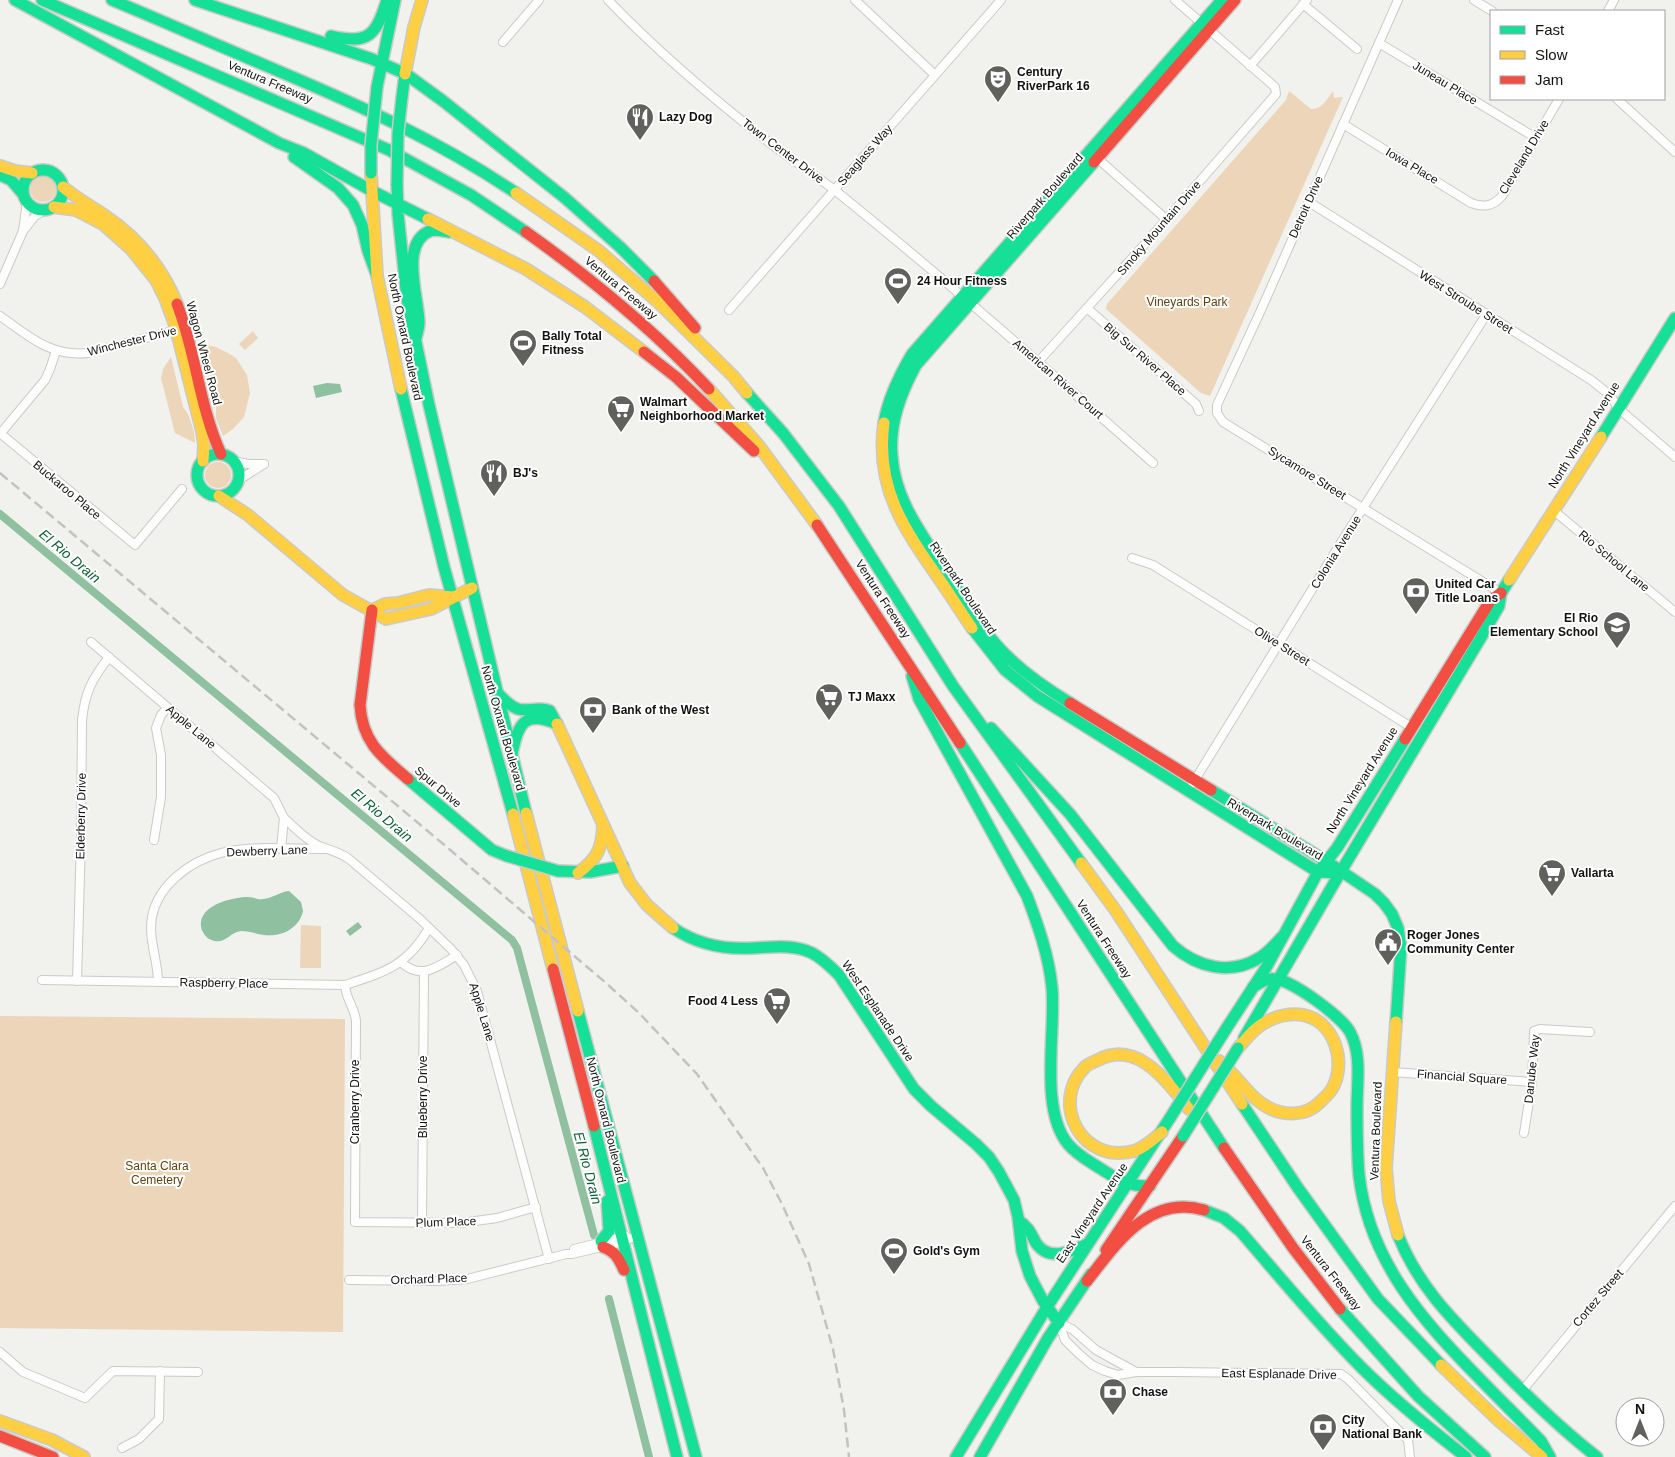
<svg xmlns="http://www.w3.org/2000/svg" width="1675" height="1457" font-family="Arial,sans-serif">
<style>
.green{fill:#ecd5b8}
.water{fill:#8fc09f}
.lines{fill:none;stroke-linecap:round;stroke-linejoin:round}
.canal{stroke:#8fc09f;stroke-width:8}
.street-casing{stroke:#cacac8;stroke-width:10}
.fast-casing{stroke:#cacac8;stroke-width:14}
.slow-casing{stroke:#cacac8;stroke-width:14}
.jam-casing{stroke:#cacac8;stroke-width:14}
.street{stroke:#fdfdfc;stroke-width:8}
.fast{stroke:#16e098;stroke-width:11}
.slow{stroke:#ffcf43;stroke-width:11}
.jam{stroke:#f24e42;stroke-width:11}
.rail{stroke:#c2c2c2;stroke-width:2.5;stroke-dasharray:10 5;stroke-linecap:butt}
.fast-bridge-casing{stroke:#cacac8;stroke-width:14;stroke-linecap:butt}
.fast-bridge{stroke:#16e098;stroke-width:11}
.labels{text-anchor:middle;stroke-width:4;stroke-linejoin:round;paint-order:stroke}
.poi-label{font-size:12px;font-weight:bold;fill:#12120f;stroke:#fff;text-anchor:start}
.street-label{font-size:12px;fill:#12120f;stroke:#fff}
.park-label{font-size:12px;fill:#62410f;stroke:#fff}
.water-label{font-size:14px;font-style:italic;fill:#0c6034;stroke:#fff}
</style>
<rect width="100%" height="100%" fill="#f1f1ed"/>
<g class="green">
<path d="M 1289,91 L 1311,109 C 1322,110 1327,99 1333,91 L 1334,98 L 1343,97 L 1210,396 L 1201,393 L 1106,309 L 1107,304 L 1286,100 Z"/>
<circle cx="43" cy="189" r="13"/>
<polygon points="253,331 258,338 245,350 239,344"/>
<polygon points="202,344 216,347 228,353 236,358 247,375 250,393 244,417 233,429 223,436 216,418 216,399"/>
<polygon points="171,357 183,407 188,414 194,431 195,443 175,433 161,378 163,369"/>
<circle cx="218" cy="475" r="13"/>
<polygon points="301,925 321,926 321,968 300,968"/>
<polygon points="0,1016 345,1019 343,1332 0,1328"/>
</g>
<g class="water">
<polygon points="327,383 340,384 342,392 316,398 313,386"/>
<path d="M 289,891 L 301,902 L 303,911 C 299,929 281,937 264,935 C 257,934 249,931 241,931 C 229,932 225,947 209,939 C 204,935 200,929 201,922 C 203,904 234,897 248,897 C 254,897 258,900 263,899 C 273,898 280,892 289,891 Z"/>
<polygon points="358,922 362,927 350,936 346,931"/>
</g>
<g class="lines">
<g class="canal">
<polyline points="0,514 512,940 517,948 594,1235"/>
<polyline points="609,1299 649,1457"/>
</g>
<g class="street-casing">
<g id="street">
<path d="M 608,0 C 657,51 711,97 766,140 C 789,158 814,174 837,192 C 945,279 1049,371 1153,463"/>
<polyline points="855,0 935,75"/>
<polyline points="1398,0 1261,310 1217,405 1217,413 1223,422 1501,593"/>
<polyline points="1474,0 1492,11"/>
<polyline points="1303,4 1357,49"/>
<polyline points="1608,11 1614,0"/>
<polyline points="503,42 539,0"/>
<polyline points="1379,43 1536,138"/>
<polyline points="1250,66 1307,0"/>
<polyline points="1617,99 1675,152"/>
<path d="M 1343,124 L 1471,203 C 1484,208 1493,206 1502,196 L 1559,99"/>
<polyline points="1097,158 1166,219"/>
<polyline points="1309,202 1591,380 1610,395 1618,408 1675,457"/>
<polyline points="23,231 35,216 45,210"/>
<polyline points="0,284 23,231 27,202"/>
<polyline points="1087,308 1196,404 1199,411"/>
<polyline points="729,310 1001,0"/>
<path d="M 0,316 C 29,336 50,357 88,353 L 180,329"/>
<polyline points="1038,362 1144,245 1276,94 1275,87 1175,0"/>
<polyline points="0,433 135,545 182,489"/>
<polyline points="0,434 45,380 50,369 56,351"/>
<polyline points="233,461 248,464 264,464"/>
<polyline points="239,480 264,464"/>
<polyline points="1553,510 1675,612"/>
<polyline points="1132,558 1153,565 1411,727"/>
<polyline points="91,642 274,798 284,818 281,849"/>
<polyline points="1193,783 1340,544 1486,315"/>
<path d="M 284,818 C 295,828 305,839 319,846 C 329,850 340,852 349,859 L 420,919 L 451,949 L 464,965 L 477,991 L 549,1259"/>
<polyline points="154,840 161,797 161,755 156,728 161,715 167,708"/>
<path d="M 402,963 C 421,980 438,967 457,955"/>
<path d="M 42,980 L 345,985 C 385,972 407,966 429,928"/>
<path d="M 77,981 L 81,839 L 82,720 C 85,692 92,679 109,657"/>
<path d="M 158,982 C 158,960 148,939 152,917 C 158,885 190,861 221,853 C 250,845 293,849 324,849"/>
<path d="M 345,985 C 346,1000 355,1008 356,1021 L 355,1222 L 461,1223 L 497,1218 L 536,1207"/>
<polyline points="1392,1072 1532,1082"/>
<polyline points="1524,1133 1532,1082 1534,1031 1540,1029 1590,1032"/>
<polyline points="422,1223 424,971"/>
<polyline points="574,1249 626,1236"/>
<polyline points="349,1280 438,1281 467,1279 566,1254 572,1254 623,1242 638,1235"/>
<polyline points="1059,1323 1065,1340 1078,1353 1092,1365 1105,1371 1118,1375 1136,1372 1179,1372 1341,1374 1348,1379 1408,1440 1410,1457"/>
<polyline points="1059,1323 1072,1329 1096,1350 1136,1372"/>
<polyline points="0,1352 23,1372 85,1398 113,1371 198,1372"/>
<polyline points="1522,1391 1675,1206"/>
<polyline points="122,1448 139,1439 159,1419 160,1371"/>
</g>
</g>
<g class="fast-casing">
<g id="fast">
<polyline points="15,0 279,143 304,153 372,191 428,219"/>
<polyline points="42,0 389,150 471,195 526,232"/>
<path d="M 112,0 C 167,23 222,47 276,70 C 361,106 439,141 516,193"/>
<polyline points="195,0 372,59 406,74 443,101 565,198 620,247 654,281"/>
<path d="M 331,36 C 369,45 376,35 387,0"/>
<polyline points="382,63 395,0"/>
<polyline points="377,87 382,63"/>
<polyline points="402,97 405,74"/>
<polyline points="294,157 338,188 353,205 362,225 368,251 377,276"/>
<circle cx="43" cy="190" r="20"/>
<polyline points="0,175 11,180 23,194"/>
<polyline points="397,184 398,214 407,299 429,405 526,813"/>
<path d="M 416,338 C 417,333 419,328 419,323 C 419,299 399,243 430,231 C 435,229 443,231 449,232"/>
<polyline points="401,389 444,567 513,814"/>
<polyline points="747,393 783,433 839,506 953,686 1081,863"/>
<path d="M 884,423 C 888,398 899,376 912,354 L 1222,0"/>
<polyline points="1601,437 1675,318"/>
<circle cx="218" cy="475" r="21"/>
<polyline points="972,628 1005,670 1037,696 1318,872 1340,873"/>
<path d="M 912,676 L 919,699 L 1027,896 C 1038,925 1049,956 1052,988 C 1056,1031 1039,1109 1068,1144 C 1076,1154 1087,1160 1098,1167 C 1115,1178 1128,1187 1150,1186"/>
<path d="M 496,692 C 503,698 509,706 518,709 C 529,712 540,706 550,711 L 557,724"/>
<path d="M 1070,703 C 1047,689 1025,674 1006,655 C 983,633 968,604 950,578 C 926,539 895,503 892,456 C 889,423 901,393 916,365 L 1094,162"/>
<path d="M 991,728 L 1070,814 L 1173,946 C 1197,967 1230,976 1259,958 C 1268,953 1275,944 1282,937"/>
<polyline points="960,743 1224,1148"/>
<path d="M 512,754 C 518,723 525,710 557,724"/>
<polyline points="408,779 492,850 507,856"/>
<polyline points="1211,790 1326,861 1375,894 1384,903 1392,914 1398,928 1401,947 1396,1022"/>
<polyline points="558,871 590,872 623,866"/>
<path d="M 673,928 C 698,945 724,950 754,948 C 773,947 794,944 812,953 C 822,958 831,967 839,975 L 914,1089 L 931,1106 L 976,1144 L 989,1157 L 999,1172 L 1014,1200 L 1018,1217 L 1022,1251 L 1030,1276 L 1043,1301 L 1059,1323"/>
<path d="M 1253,987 C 1259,983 1266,978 1274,979 C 1291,979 1342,1017 1350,1032 C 1362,1054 1357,1083 1357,1107 C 1357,1129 1357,1152 1359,1175 C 1369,1261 1422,1320 1480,1379 C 1500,1400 1521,1420 1541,1441 L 1550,1457"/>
<polyline points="578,1011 696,1457"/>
<polyline points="1226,1029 1267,966 1318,872 1337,848 1405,739"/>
<polyline points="1244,1038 1340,873 1480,639 1499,606 1501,593 1509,580"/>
<polyline points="1242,1104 1298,1188 1378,1299 1441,1365"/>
<polyline points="594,1126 677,1457"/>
<path d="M 1204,1210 L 1224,1218 L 1240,1231 C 1280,1277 1319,1325 1362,1368 C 1394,1400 1430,1429 1466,1457"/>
<path d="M 1019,1221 C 1029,1227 1031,1234 1036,1243 C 1049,1262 1070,1252 1087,1244"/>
<path d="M 1398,1235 C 1419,1289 1457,1324 1496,1364 C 1528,1397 1561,1429 1597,1457"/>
<polyline points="601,1241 609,1231 607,1201"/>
<polyline points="1340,1309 1418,1396 1485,1457"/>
<polyline points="956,1457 1047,1307 1170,1118"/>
<polyline points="980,1457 1048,1338 1091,1274"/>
</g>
</g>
<g class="slow-casing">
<g id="slow">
<polyline points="405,74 414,27 422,0"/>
<polyline points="0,166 15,171 32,173"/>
<polyline points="371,173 377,276 401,389"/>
<path d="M 63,187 C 76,198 91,206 104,215 C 137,237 162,267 177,304"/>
<polyline points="516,193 599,251 658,302 733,376 747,393"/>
<polyline points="54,207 76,210 103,224 131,249 156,280 165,298 175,325 202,431 204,445 203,461"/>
<polyline points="428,219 526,269 585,307 644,352"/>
<polyline points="709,389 759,446 817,525"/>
<path d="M 884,423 C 875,488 905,530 940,580 C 951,596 961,612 972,628"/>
<polyline points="219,496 248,515 343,595 386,619 431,609 472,588"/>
<polyline points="1509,580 1601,437"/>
<polyline points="372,610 385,604 398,603 429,595 452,597"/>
<polyline points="557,724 630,883 647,905 673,928"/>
<polyline points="526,813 578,1011"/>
<polyline points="513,814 553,969"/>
<polyline points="1081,863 1116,911 1242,1104"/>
<path d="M 578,873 C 597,859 602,849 603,826"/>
<polyline points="1396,1022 1386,1168 1389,1201 1398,1235"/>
<path d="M 1219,1061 C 1237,1075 1249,1098 1269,1108 C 1285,1116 1306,1116 1319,1103 C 1323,1099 1329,1094 1332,1089 C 1347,1063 1335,1021 1303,1015 C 1290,1013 1277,1016 1266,1022 C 1255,1027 1246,1039 1238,1048"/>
<path d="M 1162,1132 C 1154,1139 1144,1148 1134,1151 C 1082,1165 1049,1103 1085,1067 C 1088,1064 1094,1062 1098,1060 C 1138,1039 1167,1082 1189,1109"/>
<polyline points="1441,1365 1499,1421 1542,1457"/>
<polyline points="0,1421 52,1440 84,1457"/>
</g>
</g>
<g class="jam-casing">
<g id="jam">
<polyline points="1094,162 1235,0"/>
<path d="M 526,232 C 592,279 654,330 709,389"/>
<polyline points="654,281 695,328"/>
<path d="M 177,304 C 196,352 199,406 221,454"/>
<polyline points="644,352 676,377 754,451"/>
<polyline points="817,525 960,743"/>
<path d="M 372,610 L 360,705 C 362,742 382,757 408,779"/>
<polyline points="1070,703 1211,790"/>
<polyline points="1405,739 1490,601 1501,593"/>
<polyline points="553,969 594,1126"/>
<polyline points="1224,1148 1293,1248 1340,1309"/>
<path d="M 603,1247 C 615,1251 619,1259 624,1270"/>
<polyline points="1106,1250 1183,1136"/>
<path d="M 1087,1281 C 1116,1244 1149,1194 1204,1210"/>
<polyline points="0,1436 53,1457"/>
</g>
</g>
<use href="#street" class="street"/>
<use href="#fast" class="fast"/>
<use href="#slow" class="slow"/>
<use href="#jam" class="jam"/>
<polyline class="rail" points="0,473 442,843 606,983 639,1013 697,1074 763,1168 782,1204 809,1264 833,1349 844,1410 849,1457"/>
<g class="fast-bridge-casing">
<g id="fast-bridge">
<polyline points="371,173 371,145 377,87"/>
<polyline points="397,184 398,133 402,97"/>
<polyline points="507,856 558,871"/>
<polyline points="1170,1118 1226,1029"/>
<polyline points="1183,1136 1238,1048"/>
</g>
</g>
<use href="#fast-bridge" class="fast-bridge"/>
</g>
<defs>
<g id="theatre-pin" transform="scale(1.4375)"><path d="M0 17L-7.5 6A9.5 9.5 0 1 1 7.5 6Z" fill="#60605d" stroke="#fff"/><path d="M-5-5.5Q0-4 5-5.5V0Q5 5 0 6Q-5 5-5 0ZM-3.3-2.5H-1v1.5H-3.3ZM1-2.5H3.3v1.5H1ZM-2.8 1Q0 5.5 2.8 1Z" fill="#fff"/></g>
<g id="restaurant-pin" transform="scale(1.4375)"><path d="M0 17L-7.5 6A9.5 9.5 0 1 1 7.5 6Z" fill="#60605d" stroke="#fff"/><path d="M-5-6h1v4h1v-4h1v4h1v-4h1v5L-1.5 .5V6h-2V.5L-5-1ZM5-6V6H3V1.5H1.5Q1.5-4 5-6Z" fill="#fff"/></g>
<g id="stadium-pin" transform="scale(1.4375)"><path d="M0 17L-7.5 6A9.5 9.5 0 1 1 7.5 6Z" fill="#60605d" stroke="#fff"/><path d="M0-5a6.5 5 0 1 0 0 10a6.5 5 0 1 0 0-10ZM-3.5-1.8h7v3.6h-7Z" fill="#fff"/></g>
<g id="supermarket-pin" transform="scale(1.4375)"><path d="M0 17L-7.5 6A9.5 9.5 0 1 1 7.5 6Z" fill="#60605d" stroke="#fff"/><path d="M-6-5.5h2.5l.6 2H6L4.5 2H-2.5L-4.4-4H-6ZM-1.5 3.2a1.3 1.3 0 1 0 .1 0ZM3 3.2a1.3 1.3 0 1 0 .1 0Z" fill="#fff"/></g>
<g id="bank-pin" transform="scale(1.4375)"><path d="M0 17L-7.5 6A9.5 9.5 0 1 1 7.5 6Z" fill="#60605d" stroke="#fff"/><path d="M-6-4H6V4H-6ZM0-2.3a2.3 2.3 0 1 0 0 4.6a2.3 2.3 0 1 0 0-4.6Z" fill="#fff"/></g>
<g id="school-pin" transform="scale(1.4375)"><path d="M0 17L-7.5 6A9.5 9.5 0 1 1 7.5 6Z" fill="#60605d" stroke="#fff"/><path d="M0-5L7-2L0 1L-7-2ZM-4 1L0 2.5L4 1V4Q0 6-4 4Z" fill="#fff"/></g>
<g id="civic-pin" transform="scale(1.4375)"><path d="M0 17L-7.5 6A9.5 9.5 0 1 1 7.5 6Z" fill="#60605d" stroke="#fff"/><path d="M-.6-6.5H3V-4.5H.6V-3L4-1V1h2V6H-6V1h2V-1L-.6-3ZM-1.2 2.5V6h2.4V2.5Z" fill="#fff"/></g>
</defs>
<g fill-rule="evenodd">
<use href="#theatre-pin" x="998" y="79"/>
<use href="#restaurant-pin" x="640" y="117"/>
<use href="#stadium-pin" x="898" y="281"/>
<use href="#stadium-pin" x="523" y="343"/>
<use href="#supermarket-pin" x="621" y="409"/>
<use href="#restaurant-pin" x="494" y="473"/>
<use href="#bank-pin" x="1416" y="591"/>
<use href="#school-pin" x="1617" y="625"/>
<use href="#supermarket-pin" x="829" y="697"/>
<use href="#bank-pin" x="593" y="710"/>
<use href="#supermarket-pin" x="1552" y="873"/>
<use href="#civic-pin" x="1388" y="942"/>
<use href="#supermarket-pin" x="777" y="1001"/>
<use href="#stadium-pin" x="894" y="1251"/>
<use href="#bank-pin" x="1113" y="1392"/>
<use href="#bank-pin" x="1323" y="1427"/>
</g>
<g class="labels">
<g class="poi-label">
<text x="1017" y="76">Century<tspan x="1017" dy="14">RiverPark 16</tspan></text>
<text x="659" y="121">Lazy Dog</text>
<text x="917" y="285">24 Hour Fitness</text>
<text x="542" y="340">Bally Total<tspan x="542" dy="14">Fitness</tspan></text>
<text x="640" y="406">Walmart<tspan x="640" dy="14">Neighborhood Market</tspan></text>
<text x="513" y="477">BJ's</text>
<text x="1435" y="588">United Car<tspan x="1435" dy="14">Title Loans</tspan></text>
<text x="1598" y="622" text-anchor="end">El Rio<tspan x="1598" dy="14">Elementary School</tspan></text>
<text x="848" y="701">TJ Maxx</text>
<text x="612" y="714">Bank of the West</text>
<text x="1571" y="877">Vallarta</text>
<text x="1407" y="939">Roger Jones<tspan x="1407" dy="14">Community Center</tspan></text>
<text x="758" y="1005" text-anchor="end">Food 4 Less</text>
<text x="913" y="1255">Gold's Gym</text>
<text x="1132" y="1396">Chase</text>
<text x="1342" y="1424">City<tspan x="1342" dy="14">National Bank</tspan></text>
</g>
<g class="street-label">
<text transform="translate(270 82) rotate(23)" y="4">Ventura Freeway</text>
<text transform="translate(1445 83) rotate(31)" y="4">Juneau Place</text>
<text transform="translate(783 151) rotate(37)" y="4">Town Center Drive</text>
<text transform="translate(865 155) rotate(-49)" y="4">Seaglass Way</text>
<text transform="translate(1524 157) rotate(-59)" y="4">Cleveland Drive</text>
<text transform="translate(1412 166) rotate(31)" y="4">Iowa Place</text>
<text transform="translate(1045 196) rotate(-49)" y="4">Riverpark Boulevard</text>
<text transform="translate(1306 207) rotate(-66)" y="4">Detroit Drive</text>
<text transform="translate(1159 228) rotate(-49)" y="4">Smoky Mountain Drive</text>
<text transform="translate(621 288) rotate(40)" y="4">Ventura Freeway</text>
<text transform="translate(1466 302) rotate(32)" y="4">West Stroube Street</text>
<text transform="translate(405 337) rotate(78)" y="4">North Oxnard Boulevard</text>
<text transform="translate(132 341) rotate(-14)" y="4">Winchester Drive</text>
<text transform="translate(204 353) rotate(75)" y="4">Wagon Wheel Road</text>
<text transform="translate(1145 359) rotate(41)" y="4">Big Sur River Place</text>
<text transform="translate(1058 379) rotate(41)" y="4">American River Court</text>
<text transform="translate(1584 435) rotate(-58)" y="4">North Vineyard Avenue</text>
<text transform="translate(1307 473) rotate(32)" y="4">Sycamore Street</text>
<text transform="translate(67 490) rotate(40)" y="4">Buckaroo Place</text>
<text transform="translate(1336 552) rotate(-58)" y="4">Colonia Avenue</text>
<text transform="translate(1614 561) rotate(40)" y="4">Rio School Lane</text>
<text transform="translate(963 588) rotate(56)" y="4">Riverpark Boulevard</text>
<text transform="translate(883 599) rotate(57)" y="4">Ventura Freeway</text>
<text transform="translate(1282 646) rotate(32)" y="4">Olive Street</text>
<text transform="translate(191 727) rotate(40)" y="4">Apple Lane</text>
<text transform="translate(503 728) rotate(74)" y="4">North Oxnard Boulevard</text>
<text transform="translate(1362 780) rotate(-58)" y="4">North Vineyard Avenue</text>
<text transform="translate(438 787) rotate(40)" y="4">Spur Drive</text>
<text transform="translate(81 816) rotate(-89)" y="4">Elderberry Drive</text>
<text transform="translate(1275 829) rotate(31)" y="4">Riverpark Boulevard</text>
<text transform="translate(267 851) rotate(-2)" y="4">Dewberry Lane</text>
<text transform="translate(1104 939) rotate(57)" y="4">Ventura Freeway</text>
<text transform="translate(224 983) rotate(1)" y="4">Raspberry Place</text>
<text transform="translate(878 1011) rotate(56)" y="4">West Esplanade Drive</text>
<text transform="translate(482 1012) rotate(73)" y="4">Apple Lane</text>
<text transform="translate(1532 1069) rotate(-84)" y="4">Danube Way</text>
<text transform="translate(1462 1077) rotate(4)" y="4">Financial Square</text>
<text transform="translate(423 1097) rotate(-90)" y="4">Blueberry Drive</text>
<text transform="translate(355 1102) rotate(-90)" y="4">Cranberry Drive</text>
<text transform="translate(606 1120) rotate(76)" y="4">North Oxnard Boulevard</text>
<text transform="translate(1376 1131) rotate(-88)" y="4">Ventura Boulevard</text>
<text transform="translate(1092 1213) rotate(-56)" y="4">East Vineyard Avenue</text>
<text transform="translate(446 1222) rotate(-2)" y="4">Plum Place</text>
<text transform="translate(1331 1273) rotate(52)" y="4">Ventura Freeway</text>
<text transform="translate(429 1279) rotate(-2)" y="4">Orchard Place</text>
<text transform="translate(1598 1298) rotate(-50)" y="4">Cortez Street</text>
<text transform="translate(1279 1374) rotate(1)" y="4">East Esplanade Drive</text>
</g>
<g class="park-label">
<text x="1187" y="306">Vineyards Park</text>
<text x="157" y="1170">Santa Clara<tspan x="157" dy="14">Cemetery</tspan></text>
</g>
<g class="water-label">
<text transform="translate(70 556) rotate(40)" y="5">El Rio Drain</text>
<text transform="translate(382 815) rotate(40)" y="5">El Rio Drain</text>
<text transform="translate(588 1168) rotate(75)" y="5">El Rio Drain</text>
</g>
</g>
<rect x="1490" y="10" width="175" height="90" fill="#ffffff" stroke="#a0a09f"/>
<rect x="1500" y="26" width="25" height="8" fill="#16e098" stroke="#a0a09f"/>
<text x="1535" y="35" font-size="15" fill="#12120f">Fast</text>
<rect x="1500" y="51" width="25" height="8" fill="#ffcf43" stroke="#a0a09f"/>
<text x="1535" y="60" font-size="15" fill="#12120f">Slow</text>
<rect x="1500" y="76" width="25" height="8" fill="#f24e42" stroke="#a0a09f"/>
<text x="1535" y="85" font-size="15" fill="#12120f">Jam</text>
<g transform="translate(1640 1422)"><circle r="24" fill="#ffffff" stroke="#a0a09f"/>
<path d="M0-4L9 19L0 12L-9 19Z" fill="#60605d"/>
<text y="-8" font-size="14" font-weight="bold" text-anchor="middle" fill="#12120f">N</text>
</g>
</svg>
